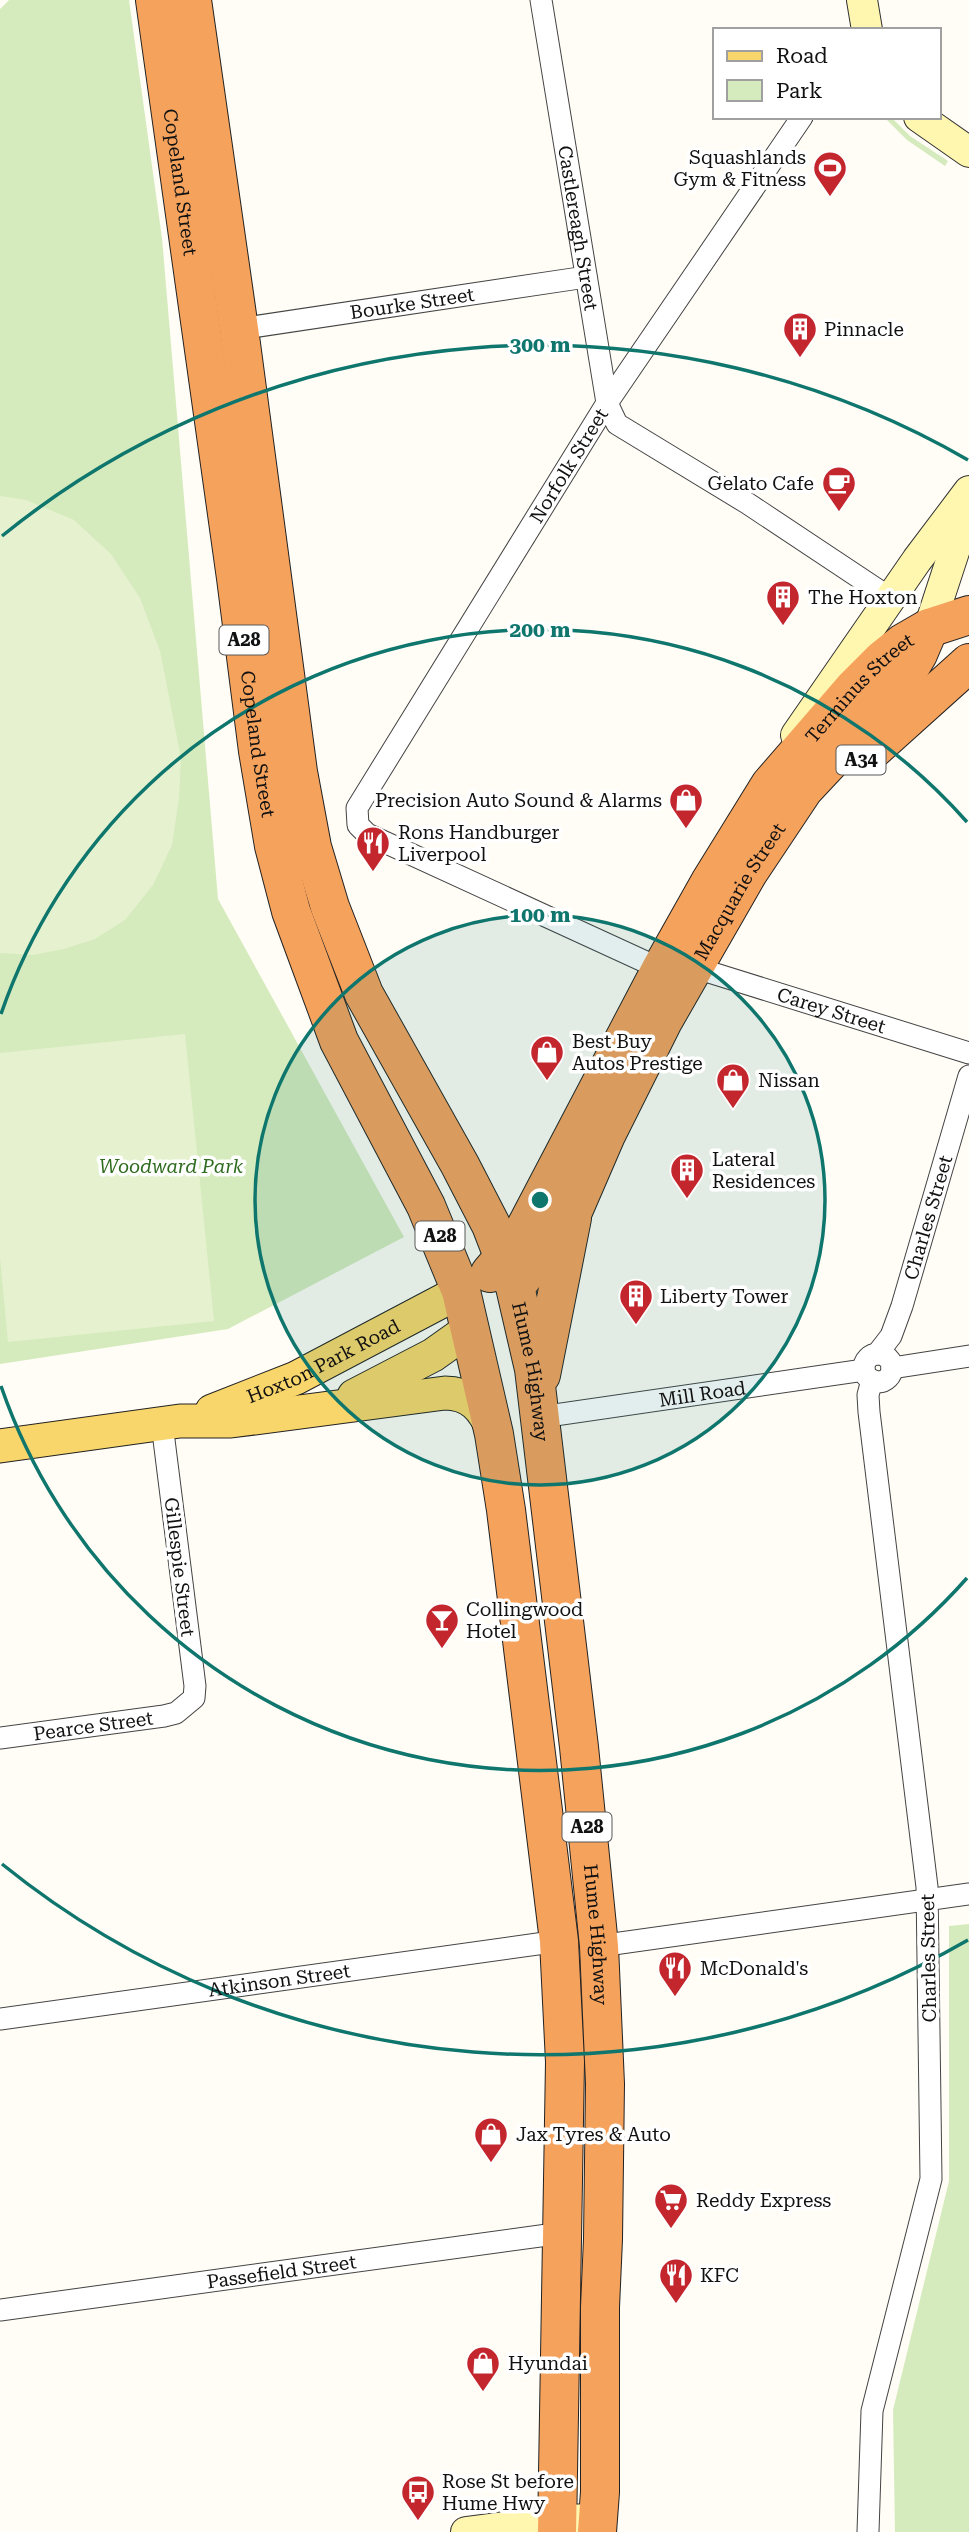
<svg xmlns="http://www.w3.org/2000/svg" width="969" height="2532" font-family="'Roboto Serif',serif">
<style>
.green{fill:#d5ebbd}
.pitch{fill:#e6f2cf}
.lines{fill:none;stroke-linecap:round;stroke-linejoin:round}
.street-casing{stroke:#444;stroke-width:23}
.secondary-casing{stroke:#333;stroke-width:32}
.primary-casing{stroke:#222;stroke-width:35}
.highway-casing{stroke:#222;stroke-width:40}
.street{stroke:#fff;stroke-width:21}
.secondary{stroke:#fff6b0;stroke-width:30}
.primary{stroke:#f9d66b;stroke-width:33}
.highway{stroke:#f5a25d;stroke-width:38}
.ring{fill:none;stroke:#0f766e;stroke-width:3.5}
.labels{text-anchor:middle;stroke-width:7;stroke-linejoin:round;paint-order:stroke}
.shield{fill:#fff;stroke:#585858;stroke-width:2}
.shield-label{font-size:18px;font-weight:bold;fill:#111}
.poi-label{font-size:19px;fill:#111;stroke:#fff;text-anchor:start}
.street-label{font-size:19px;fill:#111;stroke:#fff}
.park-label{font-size:19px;font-style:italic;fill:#2f6b1f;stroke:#fff}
.centre{fill:#0f766e;stroke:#fff;stroke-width:3.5}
.ring-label{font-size:21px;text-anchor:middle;font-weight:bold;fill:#0f766e;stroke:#fff;stroke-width:7;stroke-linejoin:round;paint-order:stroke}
</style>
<rect width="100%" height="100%" fill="#fffdf5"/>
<g class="green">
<polygon points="9,0 129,0 162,238 218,899 404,1237 228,1329 0,1364 0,9"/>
<polygon points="884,117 891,117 910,136 948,161 945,166 907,140"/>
<polygon points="969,1924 969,2532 895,2532 893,2410 949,2181 949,1926"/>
</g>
<g class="pitch">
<polygon points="0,496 26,500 74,520 111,554 140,598 160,651 181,758 179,798 172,845 153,885 125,920 95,939 64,949 32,955 0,953"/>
<polygon points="185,1034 214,1321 8,1342 0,1258 0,1053"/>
</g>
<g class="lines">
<g class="street-casing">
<g id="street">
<path id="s1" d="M 541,0 L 607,403 L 617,424 L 747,503 L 890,598"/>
<path id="s2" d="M 239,329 L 586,277"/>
<path id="s3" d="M 693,967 L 969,1053"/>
<path id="s4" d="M 661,969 L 367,834 L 358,825 L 357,808 L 607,403 L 802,117"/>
<circle cx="878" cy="1368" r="14"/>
<path id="s5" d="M 877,1354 L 891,1336 L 902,1306 L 969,1076"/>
<polyline points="892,1368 969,1356"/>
<path id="s6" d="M 541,1417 L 864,1370"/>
<path id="s7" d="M 0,1738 L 164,1716 L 176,1713 L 194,1698 L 195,1686 L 162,1424"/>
<polyline points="599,1946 969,1894"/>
<path id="s8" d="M 0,2019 L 559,1941"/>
<path id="s9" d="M 0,2310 L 562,2233"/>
<polyline points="868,2532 872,2411 931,2179 927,1887 869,1412 868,1395 872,1380"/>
</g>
</g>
<g class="secondary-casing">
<g id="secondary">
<polyline points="862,0 867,30"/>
<polyline points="919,117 969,152"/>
<polyline points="929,628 969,506"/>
<polyline points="796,735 917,560 969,491"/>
<polyline points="466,2532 558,2520 598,2519"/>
</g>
</g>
<g class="primary-casing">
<g id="primary">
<polyline points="354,1396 433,1355 471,1328"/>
<path id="s10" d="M 212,1411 L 296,1378 L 461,1291"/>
<path d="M 0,1446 L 180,1421 L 231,1421 L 445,1393 C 471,1393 484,1409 493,1431"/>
</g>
</g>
<g class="highway-casing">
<g id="highway">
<path id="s11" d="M 155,0 L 236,578 L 258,751 L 274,846 L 291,911 L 339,1041 L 426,1206 L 461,1291 L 494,1434 L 506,1510 L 559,1941 L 565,2062 L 557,2532"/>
<path id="s12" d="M 192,0 L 239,329 L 298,772 L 312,847 L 330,907 L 364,994 L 460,1165 L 491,1225 L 515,1287 L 534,1369 L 579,1747 L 599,1946 L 605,2084 L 603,2239 L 600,2307 L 600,2492 L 597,2532"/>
<polyline points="869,753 969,663"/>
<path id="s13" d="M 490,1273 L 520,1238 L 661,969 L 710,882 L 770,785 L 854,688 L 883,659 L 903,643 L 929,628 L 969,615"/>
<path id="s14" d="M 516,1286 L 574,1209 L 606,1135 L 663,1021 L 748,873 L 804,789 L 896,691 L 918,654 L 929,628"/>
<polyline points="541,1375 572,1218"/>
</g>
</g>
<use href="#street" class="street"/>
<use href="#secondary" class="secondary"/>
<use href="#primary" class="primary"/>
<use href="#highway" class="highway"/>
</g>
<circle cx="540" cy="1200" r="285" fill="#0f766e" fill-opacity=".12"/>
<g class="ring">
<circle cx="540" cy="1200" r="285"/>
<path d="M967 1578A570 570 0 0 1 1 1386M1 1014A570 570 0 0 1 967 822"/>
<path d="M968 1940A855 855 0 0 1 2 1864M2 536A855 855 0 0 1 968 460"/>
</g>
<defs>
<g id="stadium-pin" transform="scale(1.75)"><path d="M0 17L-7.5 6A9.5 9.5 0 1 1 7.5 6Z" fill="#c4262e" stroke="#fff"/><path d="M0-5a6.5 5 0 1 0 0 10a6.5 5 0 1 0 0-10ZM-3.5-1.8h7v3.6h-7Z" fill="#fff"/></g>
<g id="building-pin" transform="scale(1.75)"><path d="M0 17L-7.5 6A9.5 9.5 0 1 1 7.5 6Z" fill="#c4262e" stroke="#fff"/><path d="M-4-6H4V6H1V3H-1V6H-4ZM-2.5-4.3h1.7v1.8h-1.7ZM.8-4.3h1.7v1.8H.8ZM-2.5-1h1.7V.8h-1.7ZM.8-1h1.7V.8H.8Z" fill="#fff"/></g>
<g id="cafe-pin" transform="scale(1.75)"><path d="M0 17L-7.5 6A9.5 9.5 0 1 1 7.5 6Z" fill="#c4262e" stroke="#fff"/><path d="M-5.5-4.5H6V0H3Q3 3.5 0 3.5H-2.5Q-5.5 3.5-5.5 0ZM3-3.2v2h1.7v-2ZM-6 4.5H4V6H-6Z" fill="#fff"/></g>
<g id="shop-pin" transform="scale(1.75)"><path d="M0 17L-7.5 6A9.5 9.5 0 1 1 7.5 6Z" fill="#c4262e" stroke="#fff"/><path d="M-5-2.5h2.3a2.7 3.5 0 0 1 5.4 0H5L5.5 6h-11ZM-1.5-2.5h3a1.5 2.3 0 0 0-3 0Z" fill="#fff"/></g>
<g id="restaurant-pin" transform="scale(1.75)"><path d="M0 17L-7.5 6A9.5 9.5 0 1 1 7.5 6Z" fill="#c4262e" stroke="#fff"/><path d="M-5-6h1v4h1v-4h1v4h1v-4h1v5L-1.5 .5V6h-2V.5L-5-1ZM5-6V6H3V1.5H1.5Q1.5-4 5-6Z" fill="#fff"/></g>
<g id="bar-pin" transform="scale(1.75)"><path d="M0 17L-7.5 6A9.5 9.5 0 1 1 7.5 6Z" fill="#c4262e" stroke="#fff"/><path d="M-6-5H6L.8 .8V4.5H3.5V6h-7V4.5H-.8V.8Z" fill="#fff"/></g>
<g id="supermarket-pin" transform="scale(1.75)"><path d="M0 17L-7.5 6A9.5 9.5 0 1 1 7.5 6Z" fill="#c4262e" stroke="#fff"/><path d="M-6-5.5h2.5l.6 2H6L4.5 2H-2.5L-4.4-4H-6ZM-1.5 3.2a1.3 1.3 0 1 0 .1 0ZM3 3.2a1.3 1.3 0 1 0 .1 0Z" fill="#fff"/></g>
<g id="bus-pin" transform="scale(1.75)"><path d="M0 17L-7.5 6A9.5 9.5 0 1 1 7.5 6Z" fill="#c4262e" stroke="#fff"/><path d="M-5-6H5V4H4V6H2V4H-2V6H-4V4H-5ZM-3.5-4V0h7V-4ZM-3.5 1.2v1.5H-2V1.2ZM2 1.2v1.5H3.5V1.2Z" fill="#fff"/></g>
</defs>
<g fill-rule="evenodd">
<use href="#stadium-pin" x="830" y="168"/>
<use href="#building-pin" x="800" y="329"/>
<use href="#cafe-pin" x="839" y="483"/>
<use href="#building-pin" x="783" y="597"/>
<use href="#shop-pin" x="686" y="800"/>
<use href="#restaurant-pin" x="373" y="843"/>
<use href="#shop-pin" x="547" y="1052"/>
<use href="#shop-pin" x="733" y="1080"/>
<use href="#building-pin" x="687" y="1170"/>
<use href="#building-pin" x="636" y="1296"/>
<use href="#bar-pin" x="442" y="1620"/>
<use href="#restaurant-pin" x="675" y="1968"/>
<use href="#shop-pin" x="491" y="2134"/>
<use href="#supermarket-pin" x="671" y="2200"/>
<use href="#restaurant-pin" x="676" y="2275"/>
<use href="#shop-pin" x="483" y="2363"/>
<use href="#bus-pin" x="418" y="2492"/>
</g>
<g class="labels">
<g class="shield">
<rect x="219.5" y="625.5" width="49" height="29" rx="5"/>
<rect x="836.5" y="745.5" width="49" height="29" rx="5"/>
<rect x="415.5" y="1221.5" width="49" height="29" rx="5"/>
<rect x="562.5" y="1812.5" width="49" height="29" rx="5"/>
</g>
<g class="shield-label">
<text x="244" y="646">A28</text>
<text x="861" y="766">A34</text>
<text x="440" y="1242">A28</text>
<text x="587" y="1833">A28</text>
</g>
<g class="poi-label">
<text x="806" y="164" text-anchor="end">Squashlands<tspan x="806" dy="22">Gym &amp; Fitness</tspan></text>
<text x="824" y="336">Pinnacle</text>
<text x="814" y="490" text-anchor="end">Gelato Cafe</text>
<text x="808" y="604">The Hoxton</text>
<text x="662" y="807" text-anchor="end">Precision Auto Sound &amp; Alarms</text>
<text x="398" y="839">Rons Handburger<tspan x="398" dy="22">Liverpool</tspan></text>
<text x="572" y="1048">Best Buy<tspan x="572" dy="22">Autos Prestige</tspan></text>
<text x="758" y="1087">Nissan</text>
<text x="712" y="1166">Lateral<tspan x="712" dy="22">Residences</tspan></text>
<text x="660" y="1303">Liberty Tower</text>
<text x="466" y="1616">Collingwood<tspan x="466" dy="22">Hotel</tspan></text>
<text x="700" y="1975">McDonald's</text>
<text x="516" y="2141">Jax Tyres &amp; Auto</text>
<text x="696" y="2207">Reddy Express</text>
<text x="700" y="2282">KFC</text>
<text x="508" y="2370">Hyundai</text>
<text x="442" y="2488">Rose St before<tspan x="442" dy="22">Hume Hwy</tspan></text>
</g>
<g class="street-label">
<text dy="7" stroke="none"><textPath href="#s11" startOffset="184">Copeland Street</textPath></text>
<text dy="7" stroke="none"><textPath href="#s1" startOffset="231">Castlereagh Street</textPath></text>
<text dy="7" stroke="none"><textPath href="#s2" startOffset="175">Bourke Street</textPath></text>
<text dy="7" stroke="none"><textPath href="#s4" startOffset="756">Norfolk Street</textPath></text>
<text dy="7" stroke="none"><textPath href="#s13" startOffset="696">Terminus Street</textPath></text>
<text dy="7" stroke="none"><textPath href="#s11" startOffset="751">Copeland Street</textPath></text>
<text dy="7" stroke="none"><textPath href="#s14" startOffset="455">Macquarie Street</textPath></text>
<text dy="7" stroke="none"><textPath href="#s3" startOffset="145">Carey Street</textPath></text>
<text dy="7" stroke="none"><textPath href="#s5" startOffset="147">Charles Street</textPath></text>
<text dy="7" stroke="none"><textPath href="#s10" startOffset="122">Hoxton Park Road</textPath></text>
<text dy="7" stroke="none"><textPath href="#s12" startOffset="1428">Hume Highway</textPath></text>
<text dy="7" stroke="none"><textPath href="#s6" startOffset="163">Mill Road</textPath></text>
<text transform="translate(180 1567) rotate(83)" y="7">Gillespie Street</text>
<text dy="7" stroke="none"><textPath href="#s7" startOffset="94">Pearce Street</textPath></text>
<text dy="7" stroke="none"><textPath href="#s12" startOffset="1995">Hume Highway</textPath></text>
<text transform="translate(928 1958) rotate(-91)" y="7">Charles Street</text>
<text dy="7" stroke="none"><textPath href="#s8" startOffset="282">Atkinson Street</textPath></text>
<text dy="7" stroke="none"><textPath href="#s9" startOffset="284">Passefield Street</textPath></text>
</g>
<g class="park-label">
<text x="171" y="1173">Woodward Park</text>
</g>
</g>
<circle cx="540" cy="1200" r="10" class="centre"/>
<g class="ring-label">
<text x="540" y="352">300 m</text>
<text x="540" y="637">200 m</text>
<text x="540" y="922">100 m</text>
</g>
<rect x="713" y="28" width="228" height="91" fill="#ffffff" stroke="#a0a0a0" stroke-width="2"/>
<rect x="727" y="51" width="35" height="10" fill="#f9d66b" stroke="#a0a0a0" stroke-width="2"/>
<text x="776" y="63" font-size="21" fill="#111111">Road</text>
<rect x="727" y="80" width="35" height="21" fill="#d5ebbd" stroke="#a0a0a0" stroke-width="2"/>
<text x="776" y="98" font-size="21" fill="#111111">Park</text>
</svg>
